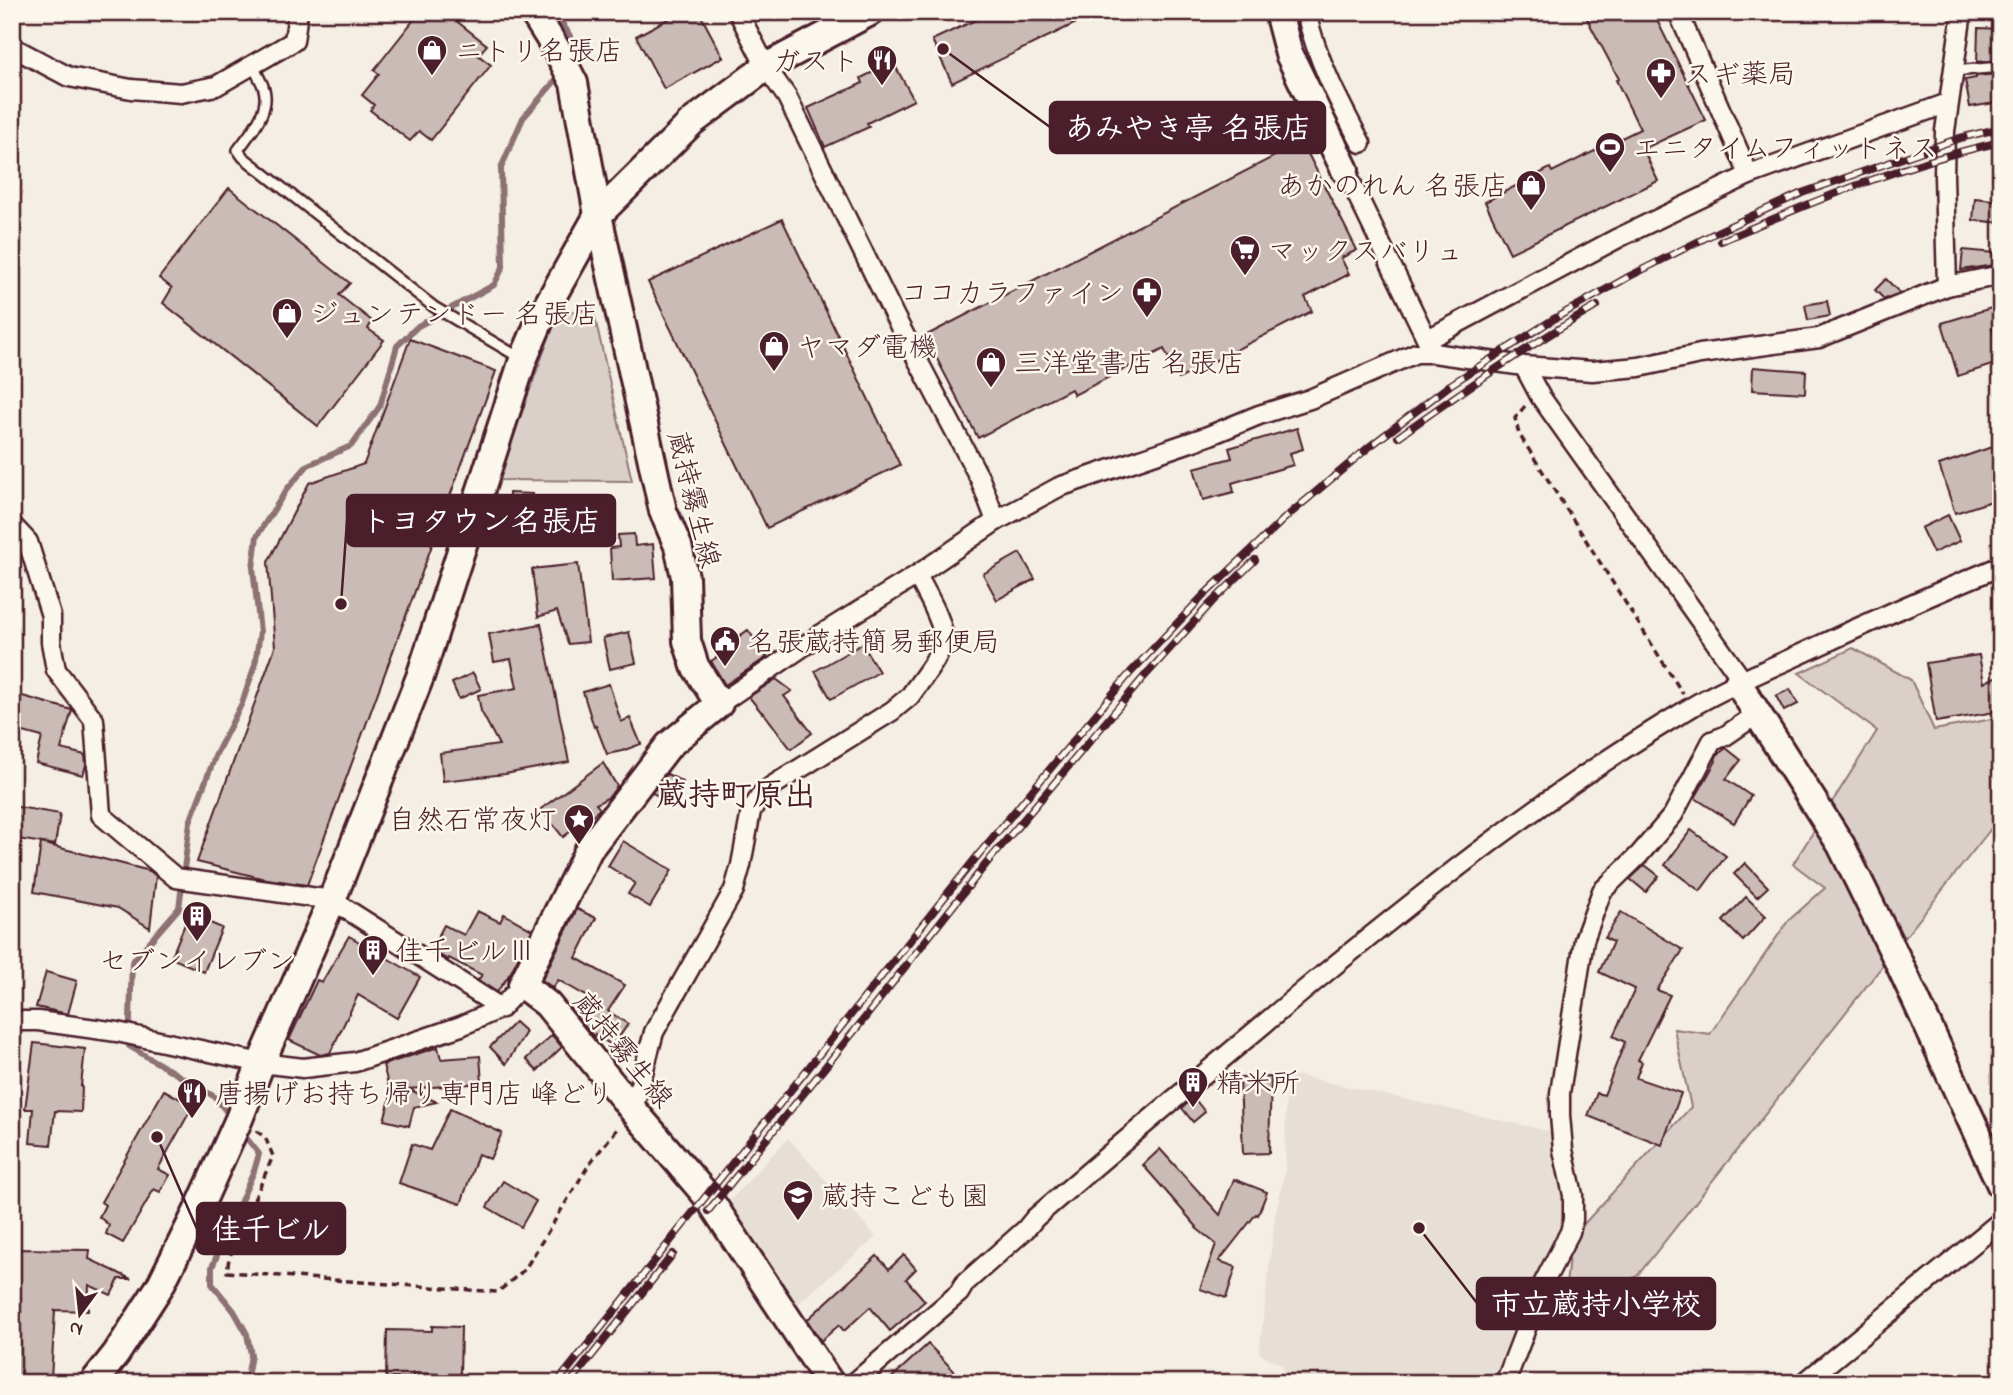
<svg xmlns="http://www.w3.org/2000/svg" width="2013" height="1395" font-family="'Indie Flower','Klee One',sans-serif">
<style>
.built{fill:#e7dfd6}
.green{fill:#dbd0c9;stroke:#92787a;stroke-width:2}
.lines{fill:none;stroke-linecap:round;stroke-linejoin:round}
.stream{stroke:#8d7174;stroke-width:6}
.building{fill:#cabbb6;stroke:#4a1f2b;stroke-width:2}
.lane-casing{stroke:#4a1f2b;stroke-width:14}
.street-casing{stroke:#4a1f2b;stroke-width:23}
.secondary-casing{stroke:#4a1f2b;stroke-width:32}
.path{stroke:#4a1f2b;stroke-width:3.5;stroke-dasharray:7 5;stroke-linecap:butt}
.lane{stroke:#fbf7ec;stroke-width:9}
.street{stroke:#fbf7ec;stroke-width:18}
.secondary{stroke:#fbf7ec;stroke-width:26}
.rail-casing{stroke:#4a1f2b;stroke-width:8}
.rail{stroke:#fbf7ec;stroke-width:5;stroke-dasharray:16;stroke-linecap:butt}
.labels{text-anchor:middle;stroke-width:5;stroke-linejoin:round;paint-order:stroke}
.poi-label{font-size:28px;fill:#4a1f2b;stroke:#fbf7ec;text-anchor:start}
.street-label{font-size:28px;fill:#4a1f2b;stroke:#fbf7ec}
.quarter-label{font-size:32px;font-weight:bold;fill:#4a1f2b;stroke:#fbf7ec}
.leader{fill:none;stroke:#4a1f2b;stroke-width:2.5}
.callout-dot{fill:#4a1f2b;stroke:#fbf7ec;stroke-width:2.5}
.callout{fill:#4a1f2b;stroke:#4a1f2b;stroke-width:2.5}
.callout-label{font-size:30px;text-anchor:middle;font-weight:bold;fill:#fff}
</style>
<rect width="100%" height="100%" fill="#f4eee4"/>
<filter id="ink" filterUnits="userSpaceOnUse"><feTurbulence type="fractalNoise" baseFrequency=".0143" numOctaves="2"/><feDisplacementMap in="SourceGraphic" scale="14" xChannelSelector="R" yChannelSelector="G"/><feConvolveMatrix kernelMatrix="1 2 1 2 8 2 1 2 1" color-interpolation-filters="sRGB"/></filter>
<g filter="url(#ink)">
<g class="built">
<polygon points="1286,1073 1553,1132 1563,1191 1566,1224 1499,1383 1289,1383 1282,1365 1259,1353 1275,1216 1285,1170"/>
<polygon points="788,1138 876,1237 793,1308 724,1207"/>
</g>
<g class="green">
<polygon points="593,309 632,481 497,480 558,313"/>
<polygon points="1853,648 1911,680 1934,730 1987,720 2001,715 2001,816 1638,1275 1562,1323 1571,1238 1691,1107 1674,1029 1710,1034 1788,921 1825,888 1793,864 1877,731 1799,673"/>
</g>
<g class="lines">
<g class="stream">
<path d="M 554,12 C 564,27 581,44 571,62"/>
<polyline points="232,1119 215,1097 129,1046 132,962 179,908 190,822 216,754 242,703 255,665 260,632 253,568 257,536 287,489 308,465 351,446 380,406 397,346 418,326 494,285 503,267 501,168 523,118 562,73"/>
<polyline points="241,1131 259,1154 254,1171 212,1267 212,1284 234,1311 247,1334 251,1355 246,1383"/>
</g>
</g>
<g class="building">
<polygon points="420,12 445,12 487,45 478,55 491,65 431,140 419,131 410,141 370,110 374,105 362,95 379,74 374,70"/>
<polygon points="681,12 699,12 723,57 664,89 636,36"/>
<polygon points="993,12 1099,12 952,83 932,40"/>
<polygon points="1600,12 1653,12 1706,120 1643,149 1658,181 1510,253 1485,202 1550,168 1552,172 1640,129 1616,80 1619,79 1587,19"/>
<polygon points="1978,28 2001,29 2001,60 1977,62"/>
<polygon points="893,62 914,100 867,123 869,127 825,147 808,108 863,83 861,78"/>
<polygon points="1998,74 2001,102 1970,107 1965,80 1976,78 1976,76"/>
<polygon points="1302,142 1357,250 1341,258 1349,274 1305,297 1312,311 1179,379 1164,349 1074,395 1071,389 978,438 925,336"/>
<polygon points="229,188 350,283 339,295 372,321 368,329 384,340 318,426 163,303 172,288 159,278"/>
<polygon points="1975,198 2001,201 2001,223 1973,220"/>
<polygon points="782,219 900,465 767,528 648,282"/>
<polygon points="1963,250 1995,253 1994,265 1961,270"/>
<polygon points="1886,279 1900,293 1884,299 1875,290"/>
<polygon points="1827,301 1830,316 1808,320 1805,305"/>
<polygon points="2001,305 2001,326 1992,329 2001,357 2001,362 1958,376 1942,323"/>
<polygon points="410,339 496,371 307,885 261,878 197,862 275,647 268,562 309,483 364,464"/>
<polygon points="1753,367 1806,371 1805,393 1752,390"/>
<polygon points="1297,428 1303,449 1290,453 1293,465 1232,483 1234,492 1203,500 1194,468 1232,458 1229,448"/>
<polygon points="2001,444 2001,498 1955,513 1939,465"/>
<polygon points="509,493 532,494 532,515 509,515"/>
<polygon points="1948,515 1960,541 1933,553 1921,528"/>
<polygon points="634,534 635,546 653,544 656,578 612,581 610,548 619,547 618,535"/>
<polygon points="1020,553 1035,579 997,600 983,574"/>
<polygon points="578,564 588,642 568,644 557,611 538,617 532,569"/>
<polygon points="541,624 569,762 505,774 443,781 440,753 499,745 481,711 478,695 517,688 511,659 494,662 489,634"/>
<polygon points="748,630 767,657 725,685 711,661 734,647 731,642"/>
<polygon points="629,632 636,663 610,669 603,638"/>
<polygon points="862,644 879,672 831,699 815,671"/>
<polygon points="1979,655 1984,683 2001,674 2001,711 1936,722 1926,663"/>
<polygon points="473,673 481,689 459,699 452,683"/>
<polygon points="776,679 792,691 784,696 812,733 791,749 763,712 762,713 749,697"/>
<polygon points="609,684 621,722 630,718 641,744 622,751 607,754 596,726 594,727 583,692"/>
<polygon points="1790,689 1798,704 1784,711 1776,696"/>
<polygon points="12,693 72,710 61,749 85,755 86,765 83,775 36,763 42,737 12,729"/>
<polygon points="1726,748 1741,760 1726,779 1751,796 1734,823 1695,798 1716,761 1715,760 1717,755"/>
<polygon points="603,763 617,786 609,797 596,804 600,809 563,837 541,809"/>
<polygon points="667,774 683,782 673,803 652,793"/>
<polygon points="12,806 60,814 55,845 12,838"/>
<polygon points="1691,830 1726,856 1700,891 1665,865"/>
<polygon points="623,841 672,870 650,907 628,894 635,883 608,866"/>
<polygon points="41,843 150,871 156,876 150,928 118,908 34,892"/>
<polygon points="1745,863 1768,887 1757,897 1734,874"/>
<polygon points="1645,865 1659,876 1646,892 1630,879"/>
<polygon points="1746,897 1766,916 1743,941 1723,921"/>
<polygon points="577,909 596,918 576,958 625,985 608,1011 628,1024 613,1046 595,1034 594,1037 582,1022 593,1000 558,980 553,988 542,980"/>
<polygon points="477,911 500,922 504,914 532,930 511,972 497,992 478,980 482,975 449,958 448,960 431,950 444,925 464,935"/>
<polygon points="1621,912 1683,950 1657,990 1670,995 1638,1060 1642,1062 1636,1078 1681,1093 1662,1145 1588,1116 1597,1093 1604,1095 1625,1042 1613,1036 1635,989 1599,972 1613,942 1605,938"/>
<polygon points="189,914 222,928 204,972 171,958"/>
<polygon points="349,936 420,977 397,1018 358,995 330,1053 320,1055 289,1040 317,980 322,982"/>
<polygon points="46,972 77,981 68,1014 36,1007"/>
<polygon points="515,1022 526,1032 506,1064 490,1047"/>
<polygon points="552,1035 562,1047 537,1071 526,1059"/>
<polygon points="34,1043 85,1049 81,1086 82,1086 81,1112 55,1111 51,1145 30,1143 33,1109 25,1109"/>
<polygon points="438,1047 441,1059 480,1056 482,1083 408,1089 437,1102 414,1107 409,1126 384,1120 391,1096 383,1065"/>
<polygon points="1271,1077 1269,1153 1243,1154 1240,1078"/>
<polygon points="164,1090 193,1106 158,1169 170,1175 160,1192 154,1189 123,1243 106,1234 109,1225 99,1217 105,1205 101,1202"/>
<polygon points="1194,1098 1205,1112 1193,1122 1182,1108"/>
<polygon points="450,1109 502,1133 490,1159 478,1154 461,1204 399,1183 412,1144 430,1150"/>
<polygon points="1160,1149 1220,1215 1234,1179 1267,1192 1258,1215 1256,1214 1219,1261 1236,1267 1226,1298 1200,1289 1216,1244 1196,1228 1197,1227 1143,1165"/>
<polygon points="503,1181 536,1201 521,1227 487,1207"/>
<polygon points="12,1249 90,1250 89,1259 131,1279 119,1279 111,1295 89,1285 88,1311 55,1310 51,1379 12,1379"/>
<polygon points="904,1255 916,1269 906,1279 925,1301 890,1331 870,1307 844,1331 839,1325 821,1341 807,1320 877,1256 889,1269"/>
<polygon points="432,1326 461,1327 460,1375 413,1373 413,1378 386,1378 387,1330 432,1331"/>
<polygon points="928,1344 957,1374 948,1383 886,1383"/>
</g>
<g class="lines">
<g class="lane-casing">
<g id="lane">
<path d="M 253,66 C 256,72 260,79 263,86 C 272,110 251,132 238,150 L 243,157 L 434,307 L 522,359"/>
<polyline points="1953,71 2001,67"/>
</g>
</g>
<g class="street-casing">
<g id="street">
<polyline points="738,12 766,67 787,97 895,317 980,479 996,521"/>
<path d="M 1306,12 C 1317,60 1338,100 1361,143"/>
<polyline points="12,47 69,77 131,89 181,93 216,86 294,41 298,12"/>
<polyline points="1345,170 1432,350"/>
<polyline points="1749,175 1948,103"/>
<polyline points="1947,286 1944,176 1945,131 1962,12"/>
<polyline points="1428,339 1618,238 1749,175 1678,12"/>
<polyline points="1524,366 1540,396 1743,681"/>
<polyline points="12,525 28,542 51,616 51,642 56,670 94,720 101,815 176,878 332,900 501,1008"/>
<polyline points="719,704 820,635 917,575 996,521 1059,487 1208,436 1259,415 1310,399 1416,353 1433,353 1524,366 1592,371 1639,367 1700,354 1819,338 1947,286 2001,275"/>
<polyline points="12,1021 38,1021 117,1032 261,1063 303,1068 355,1062 461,1026 501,1008 522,985"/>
<path d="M 633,1110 L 654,1032 L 734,890 L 741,865 L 751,811 L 761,795 L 772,786 L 892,711 L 910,696 C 920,681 943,655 943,637 C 943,620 925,591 917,575"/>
<path d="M 854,1383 L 959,1293 L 965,1283 L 1026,1229 L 1035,1218 C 1127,1138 1221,1060 1314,982 C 1434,884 1556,787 1690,708 C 1725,687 1764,671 1801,654 C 1867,623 1933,594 2001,566"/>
<polyline points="1505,1383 1543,1284 1570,1232 1573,1220 1573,1195 1563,1150 1560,1115 1560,1093 1584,940 1602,891 1639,855 1673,815 1712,741 1725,736 1757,714"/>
<polyline points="1804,1383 2001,1221"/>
</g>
</g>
<g class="secondary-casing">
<g id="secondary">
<polyline points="533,12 557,50 574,83 598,215 663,511 678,546 685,577 687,641 695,666 719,704 669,745 589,849 522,985 547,1004 633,1110 707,1196 830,1383"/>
<polyline points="1278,12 1289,54 1345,170"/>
<polyline points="1738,683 1841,845 1899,963 2001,1185"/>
<polyline points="93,1383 116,1354 160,1286 198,1210 239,1119 261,1063 332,900 420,677 523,360 543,313 598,215 692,122 766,67 870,12"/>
</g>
</g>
<g class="path">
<polyline points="1525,406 1515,418 1519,434 1683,694"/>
<polyline points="256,1131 265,1137 273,1156 229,1258 227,1272 498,1292 525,1269 590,1163 618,1128"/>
</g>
<use href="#lane" class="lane"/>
<use href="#street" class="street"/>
<use href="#secondary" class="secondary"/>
<g class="rail-casing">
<g id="rail">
<path d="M 1721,241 C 1812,202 1904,163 2001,142"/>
<path d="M 1398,437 C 1463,390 1528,346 1597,306"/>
<polyline points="708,1211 860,1024 986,864 1143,678 1212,602 1255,560"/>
<polyline points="557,1383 979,854 1131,672 1203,596 1285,518 1369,447 1450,385 1552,320 1630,276 1717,232 1802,193 1960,138 2001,128"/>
<polyline points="570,1383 673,1254"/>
</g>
</g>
<use href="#rail" class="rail"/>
</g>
</g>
<defs>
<g id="shop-pin" transform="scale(1.575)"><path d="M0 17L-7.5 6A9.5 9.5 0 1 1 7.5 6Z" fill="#4a1f2b" stroke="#fbf7ec"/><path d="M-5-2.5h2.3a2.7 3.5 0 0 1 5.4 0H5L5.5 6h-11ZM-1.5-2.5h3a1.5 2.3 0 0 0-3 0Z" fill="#fff"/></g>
<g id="restaurant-pin" transform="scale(1.575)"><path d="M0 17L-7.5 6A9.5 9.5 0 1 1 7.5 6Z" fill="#4a1f2b" stroke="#fbf7ec"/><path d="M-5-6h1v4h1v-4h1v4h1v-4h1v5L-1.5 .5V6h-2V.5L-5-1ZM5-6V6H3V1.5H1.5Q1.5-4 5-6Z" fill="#fff"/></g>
<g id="pharmacy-pin" transform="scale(1.575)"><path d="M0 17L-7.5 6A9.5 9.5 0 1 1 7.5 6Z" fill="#4a1f2b" stroke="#fbf7ec"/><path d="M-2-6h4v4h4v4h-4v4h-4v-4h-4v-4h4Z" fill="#fff"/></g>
<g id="stadium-pin" transform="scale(1.575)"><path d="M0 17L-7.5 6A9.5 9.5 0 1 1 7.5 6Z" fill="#4a1f2b" stroke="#fbf7ec"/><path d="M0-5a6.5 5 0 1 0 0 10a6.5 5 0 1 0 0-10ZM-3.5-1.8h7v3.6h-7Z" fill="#fff"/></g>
<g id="supermarket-pin" transform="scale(1.575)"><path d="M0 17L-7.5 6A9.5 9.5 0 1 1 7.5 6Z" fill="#4a1f2b" stroke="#fbf7ec"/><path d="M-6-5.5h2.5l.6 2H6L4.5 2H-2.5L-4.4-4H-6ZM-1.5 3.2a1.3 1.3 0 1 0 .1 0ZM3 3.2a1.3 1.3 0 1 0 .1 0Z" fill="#fff"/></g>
<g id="civic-pin" transform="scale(1.575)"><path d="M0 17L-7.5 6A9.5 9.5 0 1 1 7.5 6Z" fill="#4a1f2b" stroke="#fbf7ec"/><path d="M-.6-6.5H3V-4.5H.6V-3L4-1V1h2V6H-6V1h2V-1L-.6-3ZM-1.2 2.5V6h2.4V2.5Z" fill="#fff"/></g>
<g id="sight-pin" transform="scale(1.575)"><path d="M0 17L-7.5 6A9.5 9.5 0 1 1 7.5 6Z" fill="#4a1f2b" stroke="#fbf7ec"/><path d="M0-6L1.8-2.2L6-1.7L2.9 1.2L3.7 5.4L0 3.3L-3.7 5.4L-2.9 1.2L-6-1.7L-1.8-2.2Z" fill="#fff"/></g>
<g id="building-pin" transform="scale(1.575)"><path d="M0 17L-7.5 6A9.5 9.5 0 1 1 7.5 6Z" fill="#4a1f2b" stroke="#fbf7ec"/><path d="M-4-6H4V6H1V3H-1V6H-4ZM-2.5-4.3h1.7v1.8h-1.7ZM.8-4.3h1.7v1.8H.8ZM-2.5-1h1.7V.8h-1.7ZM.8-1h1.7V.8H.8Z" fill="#fff"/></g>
<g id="school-pin" transform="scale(1.575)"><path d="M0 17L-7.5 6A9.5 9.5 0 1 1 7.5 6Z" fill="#4a1f2b" stroke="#fbf7ec"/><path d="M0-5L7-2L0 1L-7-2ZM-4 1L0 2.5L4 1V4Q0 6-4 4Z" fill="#fff"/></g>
</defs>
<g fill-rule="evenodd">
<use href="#shop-pin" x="432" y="50"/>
<use href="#restaurant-pin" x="882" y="60"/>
<use href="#pharmacy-pin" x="1661" y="73"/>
<use href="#stadium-pin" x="1610" y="147"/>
<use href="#shop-pin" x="1531" y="185"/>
<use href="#supermarket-pin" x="1245" y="250"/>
<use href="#pharmacy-pin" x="1147" y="292"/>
<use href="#shop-pin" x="287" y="313"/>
<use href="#shop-pin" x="774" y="346"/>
<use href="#shop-pin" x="991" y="362"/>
<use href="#civic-pin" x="725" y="641"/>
<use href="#sight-pin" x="579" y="819"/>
<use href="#building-pin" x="197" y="916"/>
<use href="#building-pin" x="373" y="950"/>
<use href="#building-pin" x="1193" y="1082"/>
<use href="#restaurant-pin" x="192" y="1093"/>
<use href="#school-pin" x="798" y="1195"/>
</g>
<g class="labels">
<g class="poi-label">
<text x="455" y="60">ニトリ名張店</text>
<text x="859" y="70" text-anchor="end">ガスト</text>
<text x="1684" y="83">スギ薬局</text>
<text x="1633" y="157">エニタイムフィットネス</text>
<text x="1508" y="195" text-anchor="end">あかのれん 名張店</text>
<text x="1268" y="260">マックスバリュ</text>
<text x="1124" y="302" text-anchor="end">ココカラファイン</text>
<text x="310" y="323">ジュンテンドー 名張店</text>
<text x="797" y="356">ヤマダ電機</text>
<text x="1014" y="372">三洋堂書店 名張店</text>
<text x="748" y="651">名張蔵持簡易郵便局</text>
<text x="556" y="829" text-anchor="end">自然石常夜灯</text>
<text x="396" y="960">佳千ビルⅢ</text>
<text x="197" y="970" text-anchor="middle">セブンイレブン</text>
<text x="1216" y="1092">精米所</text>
<text x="215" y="1103">唐揚げお持ち帰り専門店 峰どり</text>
<text x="821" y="1205">蔵持こども園</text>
</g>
<g class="street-label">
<text transform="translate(695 499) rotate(76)" y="10">蔵持霧生線</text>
<text transform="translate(624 1049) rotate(51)" y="10">蔵持霧生線</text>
</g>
<g class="quarter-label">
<text x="736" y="805">蔵持町原出</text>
</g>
</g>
<path class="leader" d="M943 49L1050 127M341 604L347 521M157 1137L197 1229M1419 1228L1477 1303"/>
<g class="callout-dot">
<circle cx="943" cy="49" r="7"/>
<circle cx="341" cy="604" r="7"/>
<circle cx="157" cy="1137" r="7"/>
<circle cx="1419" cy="1228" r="7"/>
</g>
<g class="callout">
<rect x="1050" y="102" width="275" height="51" rx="7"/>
<rect x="347" y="495" width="268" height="51" rx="7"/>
<rect x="197" y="1203" width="148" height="51" rx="7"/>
<rect x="1477" y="1278" width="238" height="51" rx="7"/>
</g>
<g class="callout-label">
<text x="1188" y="138">あみやき亭 名張店</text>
<text x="481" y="531">トヨタウン名張店</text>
<text x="271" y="1239">佳千ビル</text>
<text x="1596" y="1314">市立蔵持小学校</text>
</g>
<rect width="2013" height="1395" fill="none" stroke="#fbf7ec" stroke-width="42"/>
<rect x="21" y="21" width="1971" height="1353" fill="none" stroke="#4a1f2b" stroke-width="2.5" filter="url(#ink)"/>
<g transform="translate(80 1314) rotate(195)" stroke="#fbf7ec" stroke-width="5" paint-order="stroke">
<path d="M0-5L12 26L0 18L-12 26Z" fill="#4a1f2b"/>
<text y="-10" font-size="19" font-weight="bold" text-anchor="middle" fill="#4a1f2b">N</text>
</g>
</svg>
